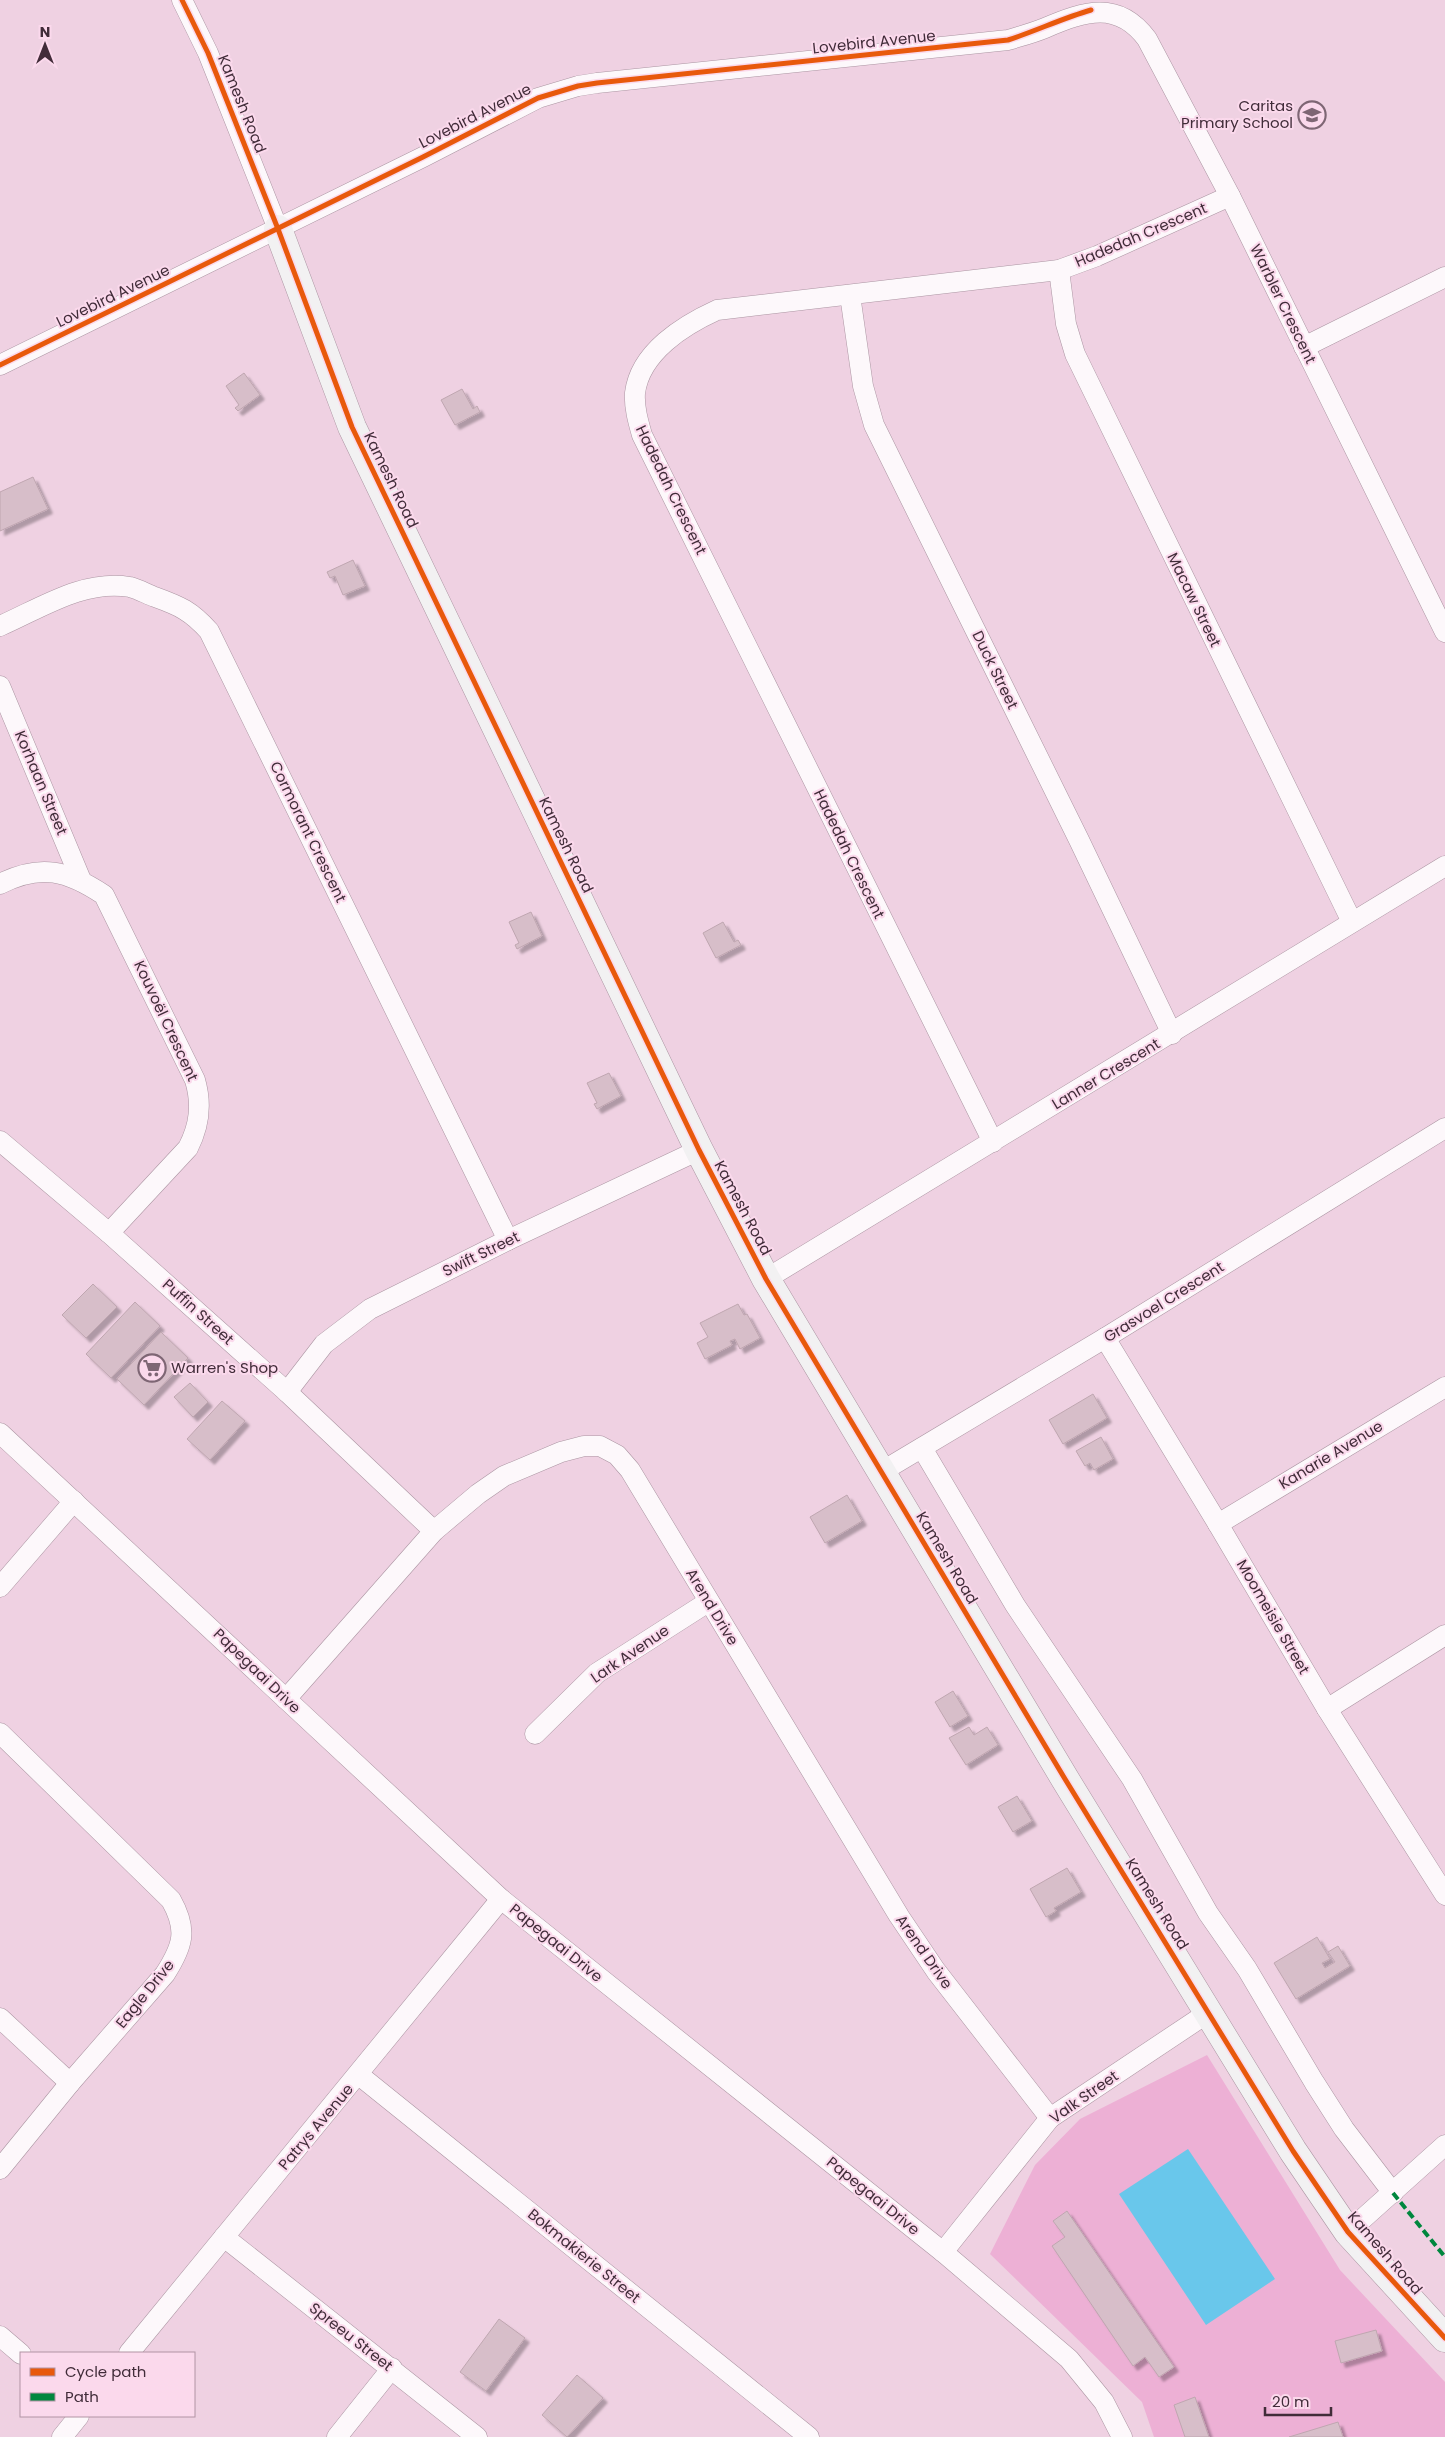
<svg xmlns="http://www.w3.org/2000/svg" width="1445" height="2437" font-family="Poppins,sans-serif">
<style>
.green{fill:#edb0d5}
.water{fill:#69c7eb}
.building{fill:#d7bec9;stroke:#bfa6b0;filter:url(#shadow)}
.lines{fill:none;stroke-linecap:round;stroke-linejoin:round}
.street-casing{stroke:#ab95a2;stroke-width:21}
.secondary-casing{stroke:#ab95a2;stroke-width:29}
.street{stroke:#fdf8fb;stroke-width:20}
.secondary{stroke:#f2f1f2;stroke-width:28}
.quiet{stroke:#00873e;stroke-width:4;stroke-dasharray:8 4;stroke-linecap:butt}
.cycleway-casing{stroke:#fbd9ec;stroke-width:8}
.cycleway{stroke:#e8590c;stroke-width:5}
.labels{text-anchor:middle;stroke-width:4;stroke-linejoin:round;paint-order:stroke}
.street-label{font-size:15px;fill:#412c39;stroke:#fbd9ec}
.poi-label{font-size:15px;fill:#412c39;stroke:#fbd9ec;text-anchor:end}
</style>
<defs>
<filter id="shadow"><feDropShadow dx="4.5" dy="4.5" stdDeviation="1" flood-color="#0004"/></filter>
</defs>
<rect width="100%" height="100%" fill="#efd1e2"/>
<polygon class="green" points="1207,2055 1340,2270 1445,2382 1445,2437 1154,2437 1142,2402 990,2254 1035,2165 1080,2119"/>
<polygon class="water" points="1188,2149 1275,2279 1206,2325 1119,2194"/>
<g class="building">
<polygon points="244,373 260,395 238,411 235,408 239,405 226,386"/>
<polygon points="462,389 473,409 477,406 480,412 455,425 441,400"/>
<polygon points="33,477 48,509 0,531 0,492"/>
<polygon points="353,560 365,586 343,595 335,576 330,578 327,572"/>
<polygon points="531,912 542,936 517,949 515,945 519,943 509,922"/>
<polygon points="723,922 734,942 738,940 741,945 716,958 703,933"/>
<polygon points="609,1073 621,1096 597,1109 594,1104 597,1103 587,1083"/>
<polygon points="93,1284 117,1307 86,1338 62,1315"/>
<polygon points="135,1302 160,1326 111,1378 86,1354"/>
<polygon points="738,1304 744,1315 747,1314 760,1338 740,1349 735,1339 730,1341 732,1345 705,1359 697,1343 708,1337 700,1323"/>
<polygon points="161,1332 188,1358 144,1405 117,1379"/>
<polygon points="190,1383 208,1402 193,1417 174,1397"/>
<polygon points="1093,1394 1107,1418 1063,1444 1049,1420"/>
<polygon points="222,1401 245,1421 210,1460 187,1439"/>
<polygon points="1101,1437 1113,1459 1094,1470 1090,1463 1085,1466 1076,1451"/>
<polygon points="847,1495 862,1521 825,1543 810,1517"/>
<polygon points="953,1691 968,1716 950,1727 935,1702"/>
<polygon points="969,1727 974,1735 987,1727 998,1745 966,1765 949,1738"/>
<polygon points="1017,1796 1032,1821 1013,1832 998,1807"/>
<polygon points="1067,1868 1081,1892 1054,1908 1056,1911 1046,1917 1030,1889"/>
<polygon points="1317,1937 1330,1959 1322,1963 1325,1968 1335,1962 1328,1952 1338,1946 1350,1966 1296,1999 1274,1963"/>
<polygon points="1067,2211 1174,2367 1159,2377 1145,2357 1133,2366 1052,2246 1065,2237 1053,2221"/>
<polygon points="499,2319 525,2338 486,2391 460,2372"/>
<polygon points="1376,2330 1382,2351 1341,2363 1335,2341"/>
<polygon points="577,2375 603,2398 567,2437 542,2415"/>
<polygon points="1195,2397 1209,2437 1185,2437 1174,2405"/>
<polygon points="1338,2422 1343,2437 1289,2437"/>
</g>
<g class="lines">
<g class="street-casing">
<g id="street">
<polyline points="182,0 208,53 278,229"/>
<polyline points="1059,270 1066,324 1075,354 1352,922"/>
<polyline points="850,295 863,386 874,425 1079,840 1172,1034"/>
<polyline points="1304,347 1445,277"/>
<path d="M 0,365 L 423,157 L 538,98 L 578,86 L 597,83 L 1008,40 C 1021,36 1033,33 1045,28 C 1085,11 1118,0 1147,39 L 1230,196 L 1445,632"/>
<path d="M 0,626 C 41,608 84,579 130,587 C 138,589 147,594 155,597 C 180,606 191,611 209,631 L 508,1240"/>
<polyline points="0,686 81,880"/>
<path d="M 0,884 C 41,863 68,871 104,895 L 195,1080 C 202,1104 200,1125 188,1148 L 109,1233"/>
<polyline points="0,1141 109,1233 287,1392 434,1531"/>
<path d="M 993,1142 L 642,435 C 638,421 634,407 635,393 C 640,352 684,325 717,310 L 1059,270 L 1097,256 L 1230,196"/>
<polyline points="766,1279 1445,866"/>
<polyline points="1105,1338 1218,1524 1327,1709 1445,1895"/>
<polyline points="287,1392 324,1344 370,1309 508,1240 699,1150"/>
<polyline points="0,1433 501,1899 943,2252 1069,2359 1104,2402 1122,2437"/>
<polyline points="922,1448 1015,1605 1132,1779 1208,1913 1247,1969 1314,2082 1344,2129 1393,2193"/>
<polyline points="881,1472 1105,1338 1445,1128"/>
<polyline points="1218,1524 1445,1387"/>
<polyline points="0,1587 74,1501"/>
<polyline points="286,1699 434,1531 478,1494 504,1476 561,1452 584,1446 600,1446 617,1455 630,1470 899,1916 936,1971 1050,2118"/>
<polyline points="1327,1709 1445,1635"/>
<path d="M 0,1733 L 171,1900 C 188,1930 183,1946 165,1974 L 70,2083 L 0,2169"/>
<polyline points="535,1734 597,1673 708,1602"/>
<polyline points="0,2018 70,2083"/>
<polyline points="359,2075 809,2437"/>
<polyline points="1348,2232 1445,2145"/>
<polyline points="224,2237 477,2437"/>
<polyline points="943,2252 1050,2118 1209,2012"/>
<polyline points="0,2336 21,2354"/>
<polyline points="129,2353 501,1899"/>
<polyline points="62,2437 79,2416"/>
<polyline points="337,2437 392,2368"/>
</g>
</g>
<g class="secondary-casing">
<polyline id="secondary" points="278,229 352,427 699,1150 766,1279 1065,1779 1293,2151 1348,2232 1445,2338"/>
</g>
<use href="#street" class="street"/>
<use href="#secondary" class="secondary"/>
<polyline class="quiet" points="1393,2193 1445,2257"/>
<g class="cycleway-casing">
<g id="cycleway">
<polyline points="182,0 208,53 278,229 352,427 699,1150 766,1279 1065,1779 1293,2151 1348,2232 1445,2338"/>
<path d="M 0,365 L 423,157 L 538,98 L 578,86 L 597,83 L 1008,40 C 1036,31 1063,18 1091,10"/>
</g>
</g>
<use href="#cycleway" class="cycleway"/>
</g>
<defs>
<g id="school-ring" transform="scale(1.4375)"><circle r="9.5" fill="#fbd9ec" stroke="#7e6674" stroke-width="1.5"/><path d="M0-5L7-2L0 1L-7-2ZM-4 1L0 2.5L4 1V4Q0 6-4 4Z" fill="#7e6674"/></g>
<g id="supermarket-ring" transform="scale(1.4375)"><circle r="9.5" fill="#fbd9ec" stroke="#7e6674" stroke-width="1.5"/><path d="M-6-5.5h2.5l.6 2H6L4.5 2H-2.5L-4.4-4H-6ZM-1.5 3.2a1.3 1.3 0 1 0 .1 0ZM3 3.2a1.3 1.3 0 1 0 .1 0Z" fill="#7e6674"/></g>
</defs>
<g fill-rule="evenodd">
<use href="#school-ring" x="1312" y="115"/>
<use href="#supermarket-ring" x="152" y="1368"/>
</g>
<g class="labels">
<g class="street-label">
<text transform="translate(874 42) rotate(-6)" y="5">Lovebird Avenue</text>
<text transform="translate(242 104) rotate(68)" y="5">Kamesh Road</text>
<text transform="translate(475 116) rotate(-27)" y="5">Lovebird Avenue</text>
<text transform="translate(1141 235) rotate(-23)" y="5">Hadedah Crescent</text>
<text transform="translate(113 296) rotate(-26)" y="5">Lovebird Avenue</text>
<text transform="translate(1283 304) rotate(64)" y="5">Warbler Crescent</text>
<text transform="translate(391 480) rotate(64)" y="5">Kamesh Road</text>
<text transform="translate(671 490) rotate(64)" y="5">Hadedah Crescent</text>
<text transform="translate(1194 600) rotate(64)" y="5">Macaw Street</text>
<text transform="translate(995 670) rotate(64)" y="5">Duck Street</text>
<text transform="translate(41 783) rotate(67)" y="5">Korhaan Street</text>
<text transform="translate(308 832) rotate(64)" y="5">Cormorant Crescent</text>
<text transform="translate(566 845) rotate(64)" y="5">Kamesh Road</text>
<text transform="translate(849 854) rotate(64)" y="5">Hadedah Crescent</text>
<text transform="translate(166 1021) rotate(65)" y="5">Kouvoël Crescent</text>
<text transform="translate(1106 1074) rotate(-31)" y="5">Lanner Crescent</text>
<text transform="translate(743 1208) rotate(62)" y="5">Kamesh Road</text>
<text transform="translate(481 1254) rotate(-26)" y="5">Swift Street</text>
<text transform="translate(1164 1302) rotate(-32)" y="5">Grasvoel Crescent</text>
<text transform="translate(198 1312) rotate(42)" y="5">Puffin Street</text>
<text transform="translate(1331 1455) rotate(-31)" y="5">Kanarie Avenue</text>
<text transform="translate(947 1558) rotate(59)" y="5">Kamesh Road</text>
<text transform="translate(712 1607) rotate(59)" y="5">Arend Drive</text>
<text transform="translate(1273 1617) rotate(60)" y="5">Moomeisie Street</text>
<text transform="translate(630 1654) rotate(-34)" y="5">Lark Avenue</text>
<text transform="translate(257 1671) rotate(44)" y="5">Papegaai Drive</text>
<text transform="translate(1157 1904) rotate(58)" y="5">Kamesh Road</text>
<text transform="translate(556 1943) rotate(39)" y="5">Papegaai Drive</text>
<text transform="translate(924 1952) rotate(55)" y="5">Arend Drive</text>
<text transform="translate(145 1994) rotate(-51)" y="5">Eagle Drive</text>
<text transform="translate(1084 2097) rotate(-35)" y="5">Valk Street</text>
<text transform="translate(316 2127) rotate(-50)" y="5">Patrys Avenue</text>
<text transform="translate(873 2196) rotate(39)" y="5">Papegaai Drive</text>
<text transform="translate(1385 2253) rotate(49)" y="5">Kamesh Road</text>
<text transform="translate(584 2256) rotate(39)" y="5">Bokmakierie Street</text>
<text transform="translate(351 2337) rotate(38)" y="5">Spreeu Street</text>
</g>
<g class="poi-label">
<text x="1293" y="111">Caritas<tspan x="1293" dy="17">Primary School</tspan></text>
<text x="171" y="1373" text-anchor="start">Warren's Shop</text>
</g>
</g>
<rect x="20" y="2352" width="175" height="65" fill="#fbd9ec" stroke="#b194a4"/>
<rect x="30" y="2368" width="25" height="8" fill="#e8590c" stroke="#b194a4"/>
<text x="65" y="2377" font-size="15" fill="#412c39">Cycle path</text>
<rect x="30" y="2393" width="25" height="8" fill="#00873e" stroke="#b194a4"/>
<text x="65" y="2402" font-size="15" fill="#412c39">Path</text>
<g transform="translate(45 45)" stroke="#fbd9ec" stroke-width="4" paint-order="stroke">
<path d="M0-4L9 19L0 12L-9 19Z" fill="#412c39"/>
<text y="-8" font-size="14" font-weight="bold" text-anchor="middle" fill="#412c39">N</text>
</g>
<path d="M1265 2407v8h66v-8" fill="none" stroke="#412c39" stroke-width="2.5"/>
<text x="1272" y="2407" font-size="15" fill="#412c39" stroke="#fbd9ec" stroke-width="4" paint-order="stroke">20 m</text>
</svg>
